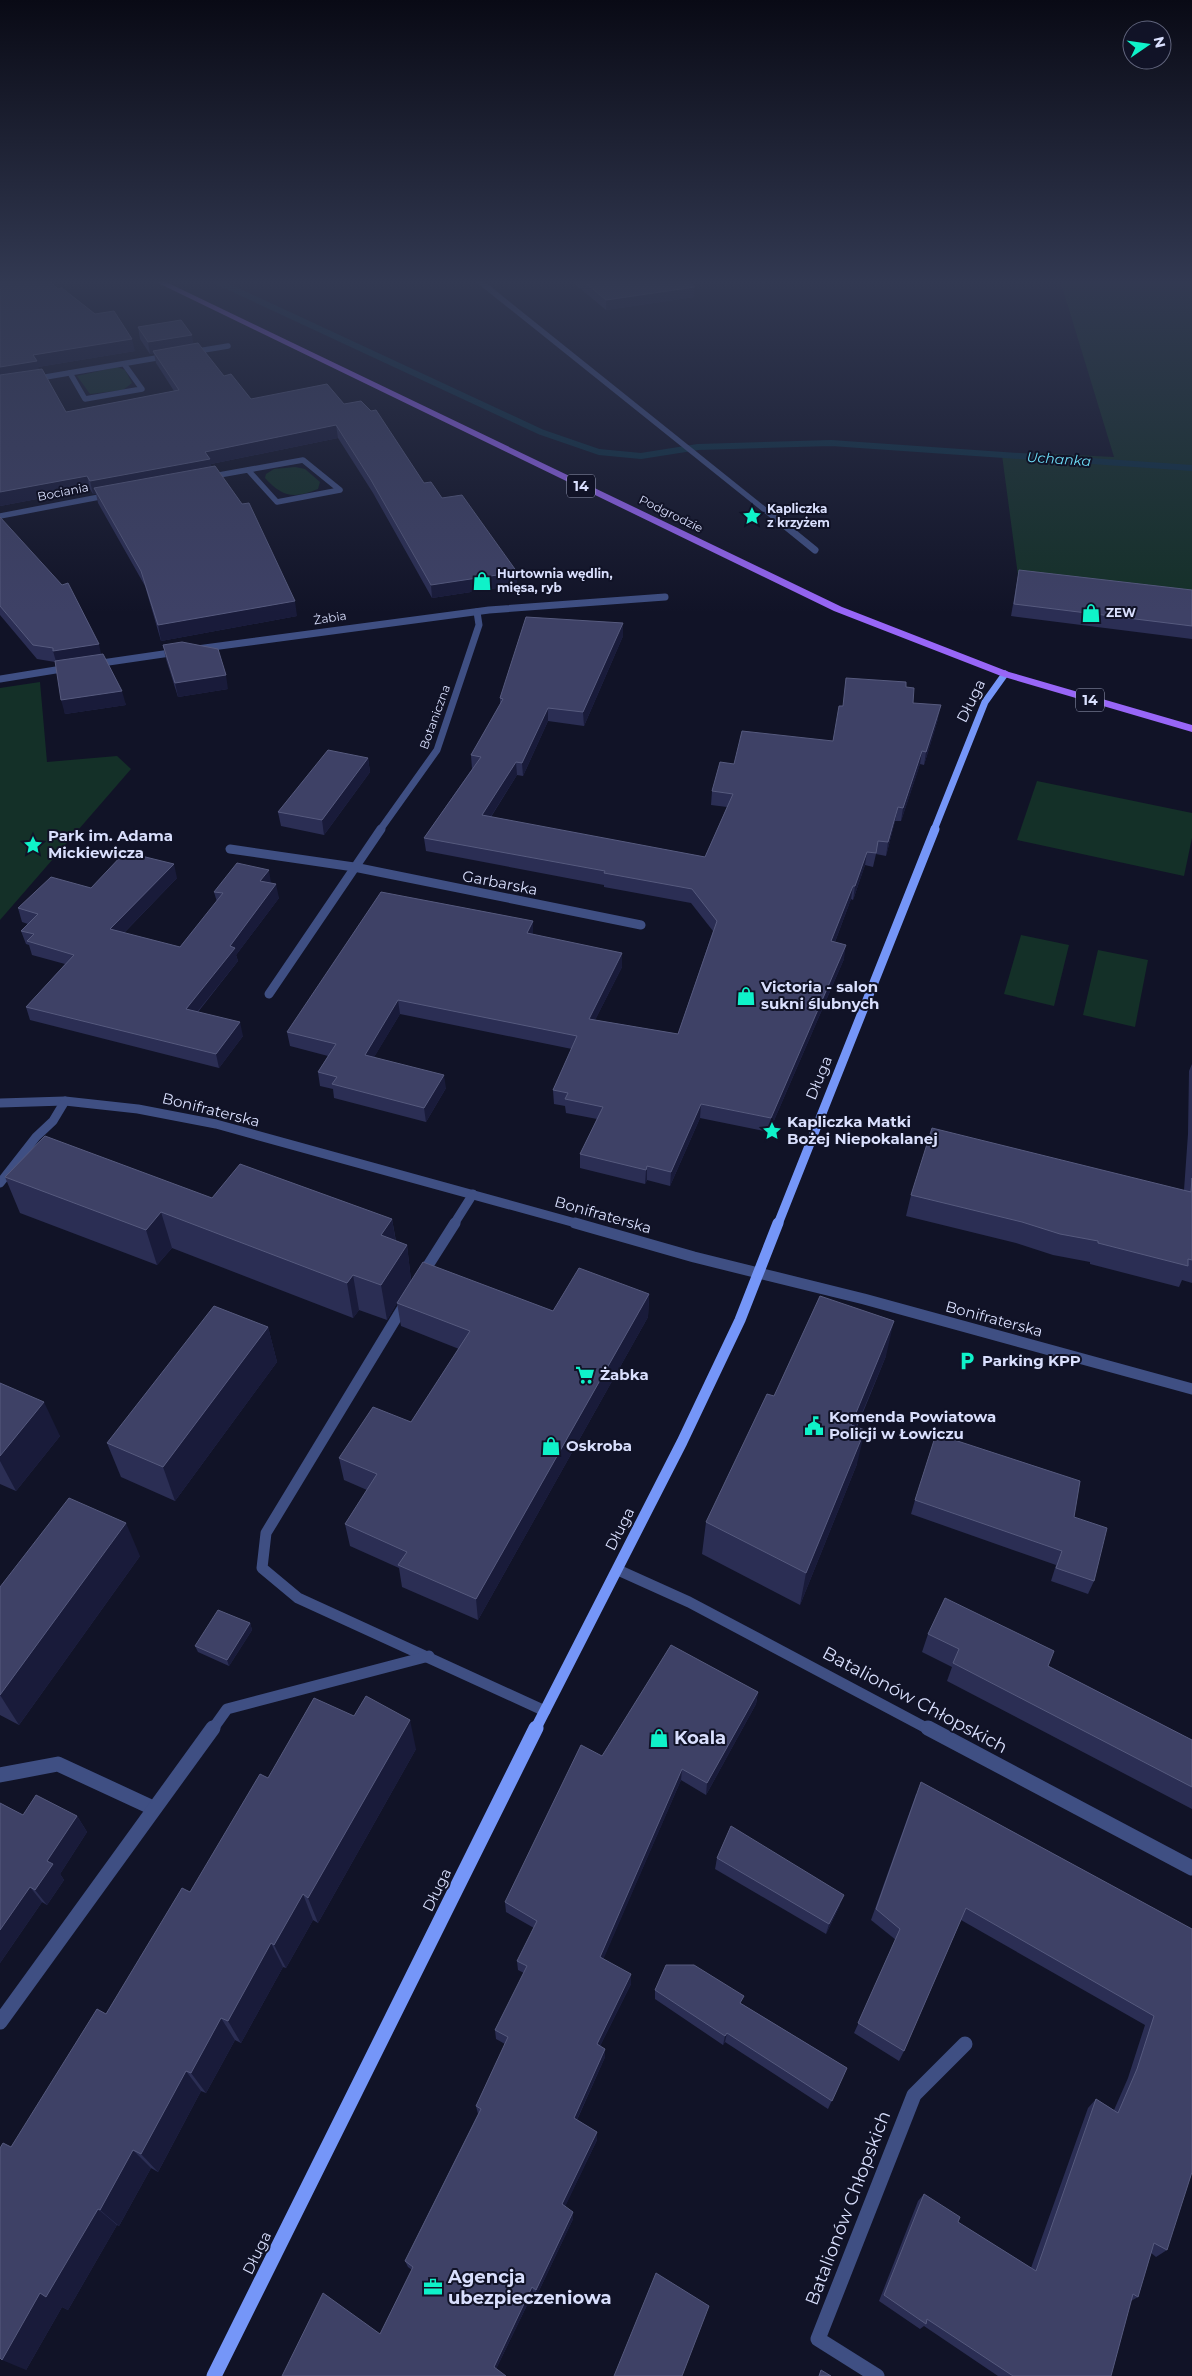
<svg xmlns="http://www.w3.org/2000/svg" width="1192" height="2376" font-family="Montserrat,sans-serif">
<style>
.green{fill:#143028}
.lines{fill:none;stroke-linecap:round;stroke-linejoin:round}
.stream{stroke:#0d3043;stroke-width:6}
.street-far4{stroke:#3f4f83;stroke-width:5.5}
.street-far3{stroke:#3f4f83;stroke-width:7}
.street-far2{stroke:#3f4f83;stroke-width:9}
.street-far1{stroke:#3f4f83;stroke-width:11}
.street{stroke:#3f4f83;stroke-width:15}
.secondary-far3{stroke:#7596f8;stroke-width:7}
.secondary-far2{stroke:#7596f8;stroke-width:9}
.secondary-far1{stroke:#7596f8;stroke-width:11}
.secondary{stroke:#7596f8;stroke-width:15}
.primary{fill:#9866f7;fill-rule:evenodd}
.wall{fill:#2b2e54}
.shaded-wall{fill:#191b3a}
.building{fill:#3e4166;stroke:#565a7e}
.labels{text-anchor:middle;stroke-width:4;stroke-linejoin:round;paint-order:stroke}
.far-street-label{font-size:12px;fill:#d9dffd;stroke:#111327}
.far-poi-label{font-size:12px;font-weight:bold;fill:#d9dffd;stroke:#111327;text-anchor:start}
.far-water-label{font-size:14px;font-style:italic;fill:#6ddef7;stroke:#111327}
.shield{fill:#111327;stroke:#9da2bd;stroke-width:1}
.shield-label{font-size:14px;font-weight:bold;fill:#d9dffd}
.street-label{font-size:15px;fill:#d9dffd;stroke:#111327}
.poi-label{font-size:15px;font-weight:bold;fill:#d9dffd;stroke:#111327;text-anchor:start}
.near-street-label{font-size:18px;fill:#d9dffd;stroke:#111327}
.near-poi-label{font-size:18px;font-weight:bold;fill:#d9dffd;stroke:#111327;text-anchor:start}
</style>
<rect width="100%" height="100%" fill="#111327"/>
<g class="green">
<polygon points="1060,280 1192,280 1192,604 1019,583 1002,455 1034,453 1114,457"/>
<polygon points="117,367 125,370 132,383 123,390 90,394 77,376"/>
<path d="M 295,467 L 305,469 L 320,482 L 318,489 C 294,499 282,497 265,478 L 266,474 L 274,469 Z"/>
<polygon points="40,682 47,762 117,756 131,769 0,920 0,688"/>
<polygon points="1037,781 1192,813 1192,838 1184,876 1017,840"/>
<polygon points="1021,935 1069,945 1054,1006 1004,994"/>
<polygon points="1098,950 1148,960 1135,1027 1083,1015"/>
</g>
<g class="lines">
<polyline class="stream" points="214,280 541,432 599,452 641,456 698,447 831,443 1192,468"/>
<g class="street-far4">
<polyline points="478,280 780,522"/>
<polyline points="192,352 228,346"/>
<polyline points="70,373 85,399 142,389 124,364"/>
<polyline points="34,379 168,356"/>
<polyline points="208,477 303,460 340,490 277,502 248,470"/>
<polyline points="0,516 110,495"/>
</g>
<g class="street-far3">
<polyline points="778,520 815,550"/>
<polyline points="197,649 489,610 665,597"/>
<polyline points="95,664 177,652"/>
<polyline points="0,679 68,668"/>
<polyline points="380,830 437,750 479,625 477,612"/>
</g>
<g class="street-far2">
<polyline points="230,849 354,867 641,925"/>
<polyline points="269,994 381,829"/>
<polyline points="0,1103 65,1101 138,1109 216,1124 579,1224"/>
<polyline points="0,1183 36,1137 53,1121 65,1101"/>
<polyline points="454,1224 473,1194"/>
</g>
<g class="street-far1">
<polyline points="575,1223 694,1257 864,1299 1192,1389"/>
<polyline points="422,1275 455,1223"/>
<polyline points="406,1302 266,1533 262,1568 298,1598 545,1711"/>
<polyline points="618,1570 689,1602 930,1730"/>
<polyline points="212,1730 227,1709 429,1656"/>
</g>
<g class="street">
<polyline points="928,1728 1192,1868"/>
<polyline points="0,1775 58,1764 153,1808"/>
<polyline points="0,2022 213,1728"/>
<polyline points="877,2376 818,2339 914,2095 965,2044"/>
</g>
<polyline class="secondary-far3" points="934,830 985,702 1005,674"/>
<polyline class="secondary-far2" points="778,1224 935,829"/>
<polyline class="secondary-far1" points="535,1730 682,1442 740,1320 778,1223"/>
<polyline class="secondary" points="214,2376 536,1728"/>
<polygon class="primary" points="152,280 162,280 842,607 1009,672 1192,725 1192,732 1001,676 834,611"/>
</g>
<g class="wall">
<polygon points="0,280 58,289 135,351 38,367 39,370 66,412 174,391 156,363 154,354 150,354 140,339 138,327 194,344 224,376 251,399 344,404 424,483 442,498 517,585 432,598 373,493 338,438 211,464 211,467 297,616 161,641 145,586 98,503 96,494 93,494 90,489 0,506"/>
<polygon points="570,280 687,280 694,297 606,310"/>
<polygon points="0,517 101,654 126,705 65,714 55,662 37,659 0,615"/>
<polygon points="1019,570 1192,590 1192,639 1011,616"/>
<polygon points="623,636 584,726 548,721 523,776 517,775 491,817 705,857 727,807 711,805 712,791 734,764 833,741 843,706 906,687 913,703 938,719 924,765 920,764 901,821 895,821 886,856 876,854 873,867 865,865 853,900 851,899 835,942 844,959 769,1132 700,1118 670,1186 647,1180 645,1184 580,1168 580,1154 597,1119 566,1113 565,1106 554,1104 553,1090 572,1049 400,1014 374,1057 446,1088 426,1122 334,1098 333,1089 320,1086 318,1072 328,1056 290,1046 287,1032 533,921 533,935 622,953 622,967 595,1020 678,1034 713,931 691,903 604,887 604,885 426,851 424,838 472,769 471,755 500,705 500,698"/>
<polygon points="163,645 228,689 178,697 166,659"/>
<polygon points="368,758 370,772 324,835 281,826 278,812"/>
<polygon points="177,878 124,933 180,947 217,902 214,892 271,883 279,898 236,955 238,961 198,1012 243,1036 219,1068 30,1020 26,1007 65,964 32,955 29,945 26,944 21,931 28,924 22,922 18,908 91,888"/>
<polygon points="1192,1054 1192,1283 1182,1280 1179,1287 1090,1264 1090,1262 1053,1255 1016,1243 906,1216 911,1195 1184,1190 1188,1134 1189,1071 1192,1064"/>
<polygon points="5,1177 212,1198 392,1219 396,1241 407,1245 411,1280 553,1311 649,1294 648,1317 478,1620 402,1587 399,1568 350,1546 345,1524 367,1490 344,1480 339,1458 411,1422 459,1349 401,1326 397,1303 387,1320 359,1310 353,1318 172,1248 157,1265 20,1213"/>
<polygon points="268,1327 277,1362 175,1501 121,1477 107,1443"/>
<polygon points="886,1356 857,1427 857,1464 800,1605 702,1554 706,1522 774,1396"/>
<polygon points="0,1383 60,1436 16,1491 0,1484"/>
<polygon points="915,1500 1074,1517 1094,1581 1088,1594 1051,1581 1056,1565 911,1514"/>
<polygon points="140,1556 19,1725 0,1715 0,1587"/>
<polygon points="250,1623 252,1630 229,1666 198,1652 195,1646"/>
<polygon points="928,1634 1048,1666 1192,1740 1192,1809 947,1681 952,1667 922,1652"/>
<polygon points="758,1692 756,1704 706,1795 681,1780 603,1959 631,1984 600,2046 605,2057 577,2120 597,2132 597,2140 565,2206 573,2219 537,2295 533,2293 496,2369 380,2334 412,2270 408,2267 405,2261 478,2114 476,2106 505,2044 496,2039 495,2030 524,1973 518,1970 517,1961 534,1928 506,1912 505,1902 602,1756"/>
<polygon points="416,1749 318,1923 313,1920 286,1968 283,1967 241,2043 235,2040 206,2093 201,2091 158,2172 151,2168 119,2226 117,2225 68,2310 62,2307 26,2370 11,2147 106,2014 268,1778"/>
<polygon points="916,1794 1192,1929 1167,2250 1156,2257 1151,2253 1138,2297 1131,2301 1111,2376 998,2376 924,2326 920,2329 879,2301 918,2201 924,2194 958,2222 1031,2268 1088,2108 1096,2099 1114,2110 1128,2078 1145,2025 961,1920 904,2051 899,2061 854,2033 896,1940 871,1920"/>
<polygon points="0,1803 23,1815 77,1816 87,1832 60,1874 64,1880 47,1905 42,1902 0,1963"/>
<polygon points="717,1858 840,1905 826,1934 715,1869"/>
<polygon points="655,1990 742,2004 847,2068 828,2109 725,2042 723,2045 655,1999"/>
</g>
<g class="shaded-wall">
<polygon points="695,287 694,297 606,310 606,300"/>
<polygon points="192,335 194,347 153,351 154,354 150,354 148,342"/>
<polygon points="132,339 135,351 38,367 40,373 0,380 0,367 33,355"/>
<polygon points="336,425 338,438 211,464 212,472 94,488 96,494 93,494 90,481 205,452"/>
<polygon points="87,476 90,489 0,506 0,492"/>
<polygon points="517,572 517,585 432,598 431,585"/>
<polygon points="295,601 297,616 161,641 158,625"/>
<polygon points="623,623 623,636 584,726 583,712"/>
<polygon points="99,644 102,658 57,665 53,651"/>
<polygon points="226,675 228,689 178,697 175,683"/>
<polygon points="122,691 126,705 65,714 61,700"/>
<polygon points="941,705 938,719 924,765 926,752"/>
<polygon points="548,708 548,721 523,776 522,763"/>
<polygon points="922,751 920,764 901,821 903,808"/>
<polygon points="368,758 370,772 324,835 322,820"/>
<polygon points="516,762 517,775 483,829 482,815"/>
<polygon points="898,807 895,821 886,856 888,842"/>
<polygon points="867,852 865,865 853,900 855,886"/>
<polygon points="174,864 177,878 114,943 110,929"/>
<polygon points="269,870 271,883 260,881"/>
<polygon points="276,884 279,898 236,955 238,961 189,1022 186,1009 230,946"/>
<polygon points="853,886 851,899 830,955 831,941"/>
<polygon points="533,921 533,935 527,933"/>
<polygon points="846,945 844,959 769,1132 771,1118"/>
<polygon points="622,953 622,967 589,1032 589,1019"/>
<polygon points="398,1000 400,1014 367,1069 365,1055"/>
<polygon points="240,1022 243,1036 219,1068 216,1054"/>
<polygon points="444,1075 446,1088 426,1122 424,1108"/>
<polygon points="701,1104 700,1118 670,1186 671,1172"/>
<polygon points="647,1166 647,1180 645,1184 646,1170"/>
<polygon points="161,1212 172,1248 157,1265 146,1230"/>
<polygon points="392,1219 398,1255 381,1235"/>
<polygon points="407,1245 411,1280 387,1320 381,1285"/>
<polygon points="353,1275 359,1310 353,1318 347,1283"/>
<polygon points="649,1294 648,1317 478,1620 476,1599"/>
<polygon points="894,1321 886,1356 843,1458 851,1425"/>
<polygon points="268,1327 277,1362 175,1501 163,1467"/>
<polygon points="44,1402 60,1436 16,1491 0,1461 0,1456"/>
<polygon points="865,1430 857,1464 800,1605 806,1573"/>
<polygon points="126,1523 140,1556 19,1725 0,1695"/>
<polygon points="250,1623 252,1630 229,1666 227,1660"/>
<polygon points="758,1692 756,1704 706,1795 707,1783"/>
<polygon points="410,1720 416,1749 318,1923 308,1898"/>
<polygon points="682,1769 681,1780 600,1967 600,1957"/>
<polygon points="77,1816 87,1832 60,1874 64,1880 47,1905 35,1890 47,1861"/>
<polygon points="30,1887 42,1902 0,1963 0,1930"/>
<polygon points="303,1894 313,1920 286,1968 274,1945"/>
<polygon points="844,1895 840,1905 826,1934 829,1924"/>
<polygon points="271,1943 283,1967 241,2043 228,2021"/>
<polygon points="631,1974 631,1984 597,2052 597,2044"/>
<polygon points="221,2018 235,2040 206,2093 191,2073"/>
<polygon points="727,2033 725,2042 723,2045 725,2036"/>
<polygon points="605,2049 605,2057 574,2126 574,2118"/>
<polygon points="186,2071 201,2091 158,2172 141,2154"/>
<polygon points="597,2132 597,2140 563,2211 562,2204"/>
<polygon points="133,2150 151,2168 119,2226 100,2210"/>
<polygon points="98,2209 117,2225 68,2310 62,2307 26,2370 2,2360 40,2293"/>
<polygon points="573,2212 573,2219 537,2295 536,2290"/>
<polygon points="532,2287 533,2293 495,2371 494,2367"/>
</g>
<g class="building">
<polygon points="0,280 49,280 58,289 62,288 95,314 114,311 132,339 33,355 37,361 0,367"/>
<polygon points="582,280 687,280 695,287 606,300"/>
<polygon points="181,320 192,335 148,342 138,327"/>
<polygon points="198,343 224,376 231,374 251,399 327,384 344,404 361,401 371,411 376,410 424,483 431,482 442,498 462,495 517,572 431,585 371,480 336,425 205,452 210,459 90,481 87,476 0,492 0,375 42,369 66,412 179,390 153,351"/>
<polygon points="215,466 242,504 249,503 295,601 158,625 141,571 94,488"/>
<polygon points="0,517 62,585 68,583 99,644 53,651 53,648 33,645 0,606"/>
<polygon points="1019,570 1192,590 1192,626 1014,604"/>
<polygon points="526,617 623,623 583,712 548,708 522,763 516,762 482,815 705,857 733,794 712,791 720,762 734,764 742,731 833,741 839,706 843,706 846,678 906,682 906,687 914,688 913,703 941,705 926,752 922,751 903,808 898,807 888,842 878,841 876,853 867,852 855,886 853,886 831,941 846,945 771,1118 701,1104 671,1172 647,1166 646,1170 580,1154 603,1107 565,1099 568,1093 553,1090 577,1036 398,1000 365,1055 444,1075 424,1108 332,1084 337,1077 318,1072 336,1044 287,1032 381,892 533,921 527,933 622,953 589,1019 678,1034 717,921 692,889 604,873 605,871 424,838 481,757 471,755 503,699 500,698"/>
<polygon points="182,642 218,649 226,675 175,683 163,645"/>
<polygon points="103,654 122,691 61,700 55,661"/>
<polygon points="328,750 368,758 322,820 278,812"/>
<polygon points="125,852 174,864 110,929 180,947 223,893 214,892 237,863 269,870 260,881 276,884 230,946 235,948 186,1009 240,1022 216,1054 26,1007 74,955 27,941 34,934 21,931 38,914 18,908 51,877 91,888"/>
<polygon points="932,1128 1191,1192 1192,1178 1192,1260 1188,1259 1188,1266 1098,1243 1098,1241 1060,1234 1022,1222 911,1195"/>
<polygon points="45,1136 212,1198 240,1164 392,1219 381,1235 407,1245 381,1285 353,1275 347,1283 161,1212 146,1230 5,1177"/>
<polygon points="423,1262 553,1311 579,1268 649,1294 476,1599 398,1565 407,1552 345,1524 377,1474 339,1458 373,1407 411,1422 470,1331 397,1303"/>
<polygon points="820,1296 894,1321 851,1425 865,1430 806,1573 706,1522 767,1394 774,1396"/>
<polygon points="214,1306 268,1327 163,1467 107,1443"/>
<polygon points="0,1383 44,1402 0,1456"/>
<polygon points="936,1434 1080,1481 1074,1517 1107,1528 1094,1581 1056,1568 1062,1551 915,1500"/>
<polygon points="69,1498 126,1523 0,1695 0,1587"/>
<polygon points="945,1598 1054,1651 1048,1666 1192,1740 1192,1787 953,1663 959,1649 928,1634"/>
<polygon points="218,1610 250,1623 227,1660 195,1646"/>
<polygon points="671,1645 758,1692 707,1783 682,1769 600,1957 631,1974 597,2044 605,2049 574,2118 597,2132 562,2204 573,2212 536,2290 532,2287 494,2367 506,2376 282,2376 323,2293 380,2334 413,2267 405,2261 481,2109 476,2106 508,2037 495,2030 527,1966 517,1961 537,1921 505,1902 581,1745 602,1756"/>
<polygon points="366,1696 410,1720 308,1898 303,1894 274,1945 271,1943 228,2021 221,2018 191,2073 186,2071 141,2154 133,2150 100,2210 98,2209 46,2297 40,2293 2,2360 0,2358 0,2148 3,2143 11,2147 97,2009 106,2014 182,1888 190,1892 260,1774 268,1778 314,1698 354,1716"/>
<polygon points="921,1782 1192,1929 1192,2172 1167,2250 1154,2243 1138,2297 1133,2294 1111,2376 1013,2376 927,2319 926,2324 884,2295 924,2194 960,2217 958,2222 1036,2271 1096,2099 1118,2113 1137,2069 1154,2016 966,1908 904,2051 858,2023 900,1929 876,1909"/>
<polygon points="36,1795 77,1816 47,1861 53,1864 35,1890 30,1887 0,1930 0,1803 23,1815"/>
<polygon points="731,1826 844,1895 829,1924 717,1858"/>
<polygon points="666,1965 694,1965 744,1996 740,2003 847,2068 832,2101 727,2033 725,2036 655,1990"/>
<polygon points="656,2273 709,2306 682,2376 614,2376"/>
<polygon points="821,2370 831,2376 819,2376"/>
</g>
<linearGradient id="sky" x2="0" y2="1"><stop stop-color="#090a15"/><stop offset="0.46" stop-color="#323952"/><stop offset="1" stop-color="#323952" stop-opacity="0"/></linearGradient>
<rect width="1192" height="613" fill="url(#sky)"/>
<defs>
<g id="sight-bare" transform="scale(1.5)"><path d="M0-6L1.8-2.2L6-1.7L2.9 1.2L3.7 5.4L0 3.3L-3.7 5.4L-2.9 1.2L-6-1.7L-1.8-2.2Z" fill="#0ff2c9" stroke="#111327" stroke-width="2.5" paint-order="stroke"/></g>
<g id="shop-bare" transform="scale(1.5)"><path d="M-5-2.5h2.3a2.7 3.5 0 0 1 5.4 0H5L5.5 6h-11ZM-1.5-2.5h3a1.5 2.3 0 0 0-3 0Z" fill="#0ff2c9" stroke="#111327" stroke-width="2.5" paint-order="stroke"/></g>
<g id="parking-bare" transform="scale(1.5)"><path d="M-3.5-5.5H1a3.5 3.5 0 0 1 0 7H-1V5.5H-3.5ZM-1-3.4V-.6H.8a1.4 1.4 0 0 0 0-2.8Z" fill="#0ff2c9" stroke="#111327" stroke-width="2.5" paint-order="stroke"/></g>
<g id="supermarket-bare" transform="scale(1.5)"><path d="M-6-5.5h2.5l.6 2H6L4.5 2H-2.5L-4.4-4H-6ZM-1.5 3.2a1.3 1.3 0 1 0 .1 0ZM3 3.2a1.3 1.3 0 1 0 .1 0Z" fill="#0ff2c9" stroke="#111327" stroke-width="2.5" paint-order="stroke"/></g>
<g id="civic-bare" transform="scale(1.5)"><path d="M-.6-6.5H3V-4.5H.6V-3L4-1V1h2V6H-6V1h2V-1L-.6-3ZM-1.2 2.5V6h2.4V2.5Z" fill="#0ff2c9" stroke="#111327" stroke-width="2.5" paint-order="stroke"/></g>
<g id="office-bare" transform="scale(1.5)"><path d="M-6-3h4V-5.5h4V-3h4V5H-6ZM-1-4.5V-3h2v-1.5ZM-6 0V1H6V0Z" fill="#0ff2c9" stroke="#111327" stroke-width="2.5" paint-order="stroke"/></g>
</defs>
<g fill-rule="evenodd">
<use href="#sight-bare" x="752" y="516"/>
<use href="#shop-bare" x="482" y="581"/>
<use href="#shop-bare" x="1091" y="613"/>
<use href="#sight-bare" x="33" y="845"/>
<use href="#shop-bare" x="746" y="996"/>
<use href="#sight-bare" x="772" y="1131"/>
<use href="#parking-bare" x="967" y="1361"/>
<use href="#supermarket-bare" x="585" y="1375"/>
<use href="#civic-bare" x="814" y="1426"/>
<use href="#shop-bare" x="551" y="1446"/>
<use href="#shop-bare" x="659" y="1738"/>
<use href="#office-bare" x="433" y="2287"/>
</g>
<g class="labels">
<g class="far-street-label">
<text transform="translate(63 492) rotate(-11)" y="4">Bociania</text>
<text transform="translate(671 514) rotate(26)" y="4">Podgrodzie</text>
<text transform="translate(330 618) rotate(-9)" y="4">Żabia</text>
<text transform="translate(435 717) rotate(-70)" y="4">Botaniczna</text>
</g>
<g class="far-poi-label">
<text x="767" y="513">Kapliczka<tspan x="767" dy="14">z krzyżem</tspan></text>
<text x="497" y="578">Hurtownia wędlin,<tspan x="497" dy="14">mięsa, ryb</tspan></text>
<text x="1106" y="617">ZEW</text>
</g>
<g class="far-water-label">
<text transform="translate(1059 459) rotate(4)" y="5">Uchanka</text>
</g>
<g class="shield">
<rect x="567" y="474.5" width="28" height="23" rx="4"/>
<rect x="1076" y="688.5" width="28" height="23" rx="4"/>
</g>
<g class="shield-label">
<text x="581" y="491">14</text>
<text x="1090" y="705">14</text>
</g>
<g class="street-label">
<text transform="translate(971 701) rotate(-64)" y="5">Długa</text>
<text transform="translate(500 883) rotate(11)" y="5">Garbarska</text>
<text transform="translate(819 1078) rotate(-68)" y="5">Długa</text>
<text transform="translate(211 1110) rotate(14)" y="5">Bonifraterska</text>
<text transform="translate(603 1215) rotate(16)" y="5">Bonifraterska</text>
<text transform="translate(994 1319) rotate(15)" y="5">Bonifraterska</text>
<text transform="translate(620 1529) rotate(-63)" y="5">Długa</text>
<text transform="translate(437 1890) rotate(-64)" y="5">Długa</text>
<text transform="translate(257 2253) rotate(-64)" y="5">Długa</text>
</g>
<g class="poi-label">
<text x="48" y="841">Park im. Adama<tspan x="48" dy="17">Mickiewicza</tspan></text>
<text x="761" y="992">Victoria - salon<tspan x="761" dy="17">sukni ślubnych</tspan></text>
<text x="787" y="1127">Kapliczka Matki<tspan x="787" dy="17">Bożej Niepokalanej</tspan></text>
<text x="982" y="1366">Parking KPP</text>
<text x="600" y="1380">Żabka</text>
<text x="829" y="1422">Komenda Powiatowa<tspan x="829" dy="17">Policji w Łowiczu</tspan></text>
<text x="566" y="1451">Oskroba</text>
</g>
<g class="near-street-label">
<text transform="translate(915 1700) rotate(28)" y="6">Batalionów Chłopskich</text>
<text transform="translate(848 2208) rotate(-69)" y="6">Batalionów Chłopskich</text>
</g>
<g class="near-poi-label">
<text x="674" y="1744">Koala</text>
<text x="448" y="2283">Agencja<tspan x="448" dy="21">ubezpieczeniowa</tspan></text>
</g>
</g>
<g transform="translate(1147 45) rotate(77)"><circle r="24" fill="#111327" stroke="#61657d"/>
<path d="M0-4L9 19L0 12L-9 19Z" fill="#0ff2c9"/>
<text y="-8" font-size="14" font-weight="bold" text-anchor="middle" fill="#d9dffd">N</text>
</g>
</svg>
